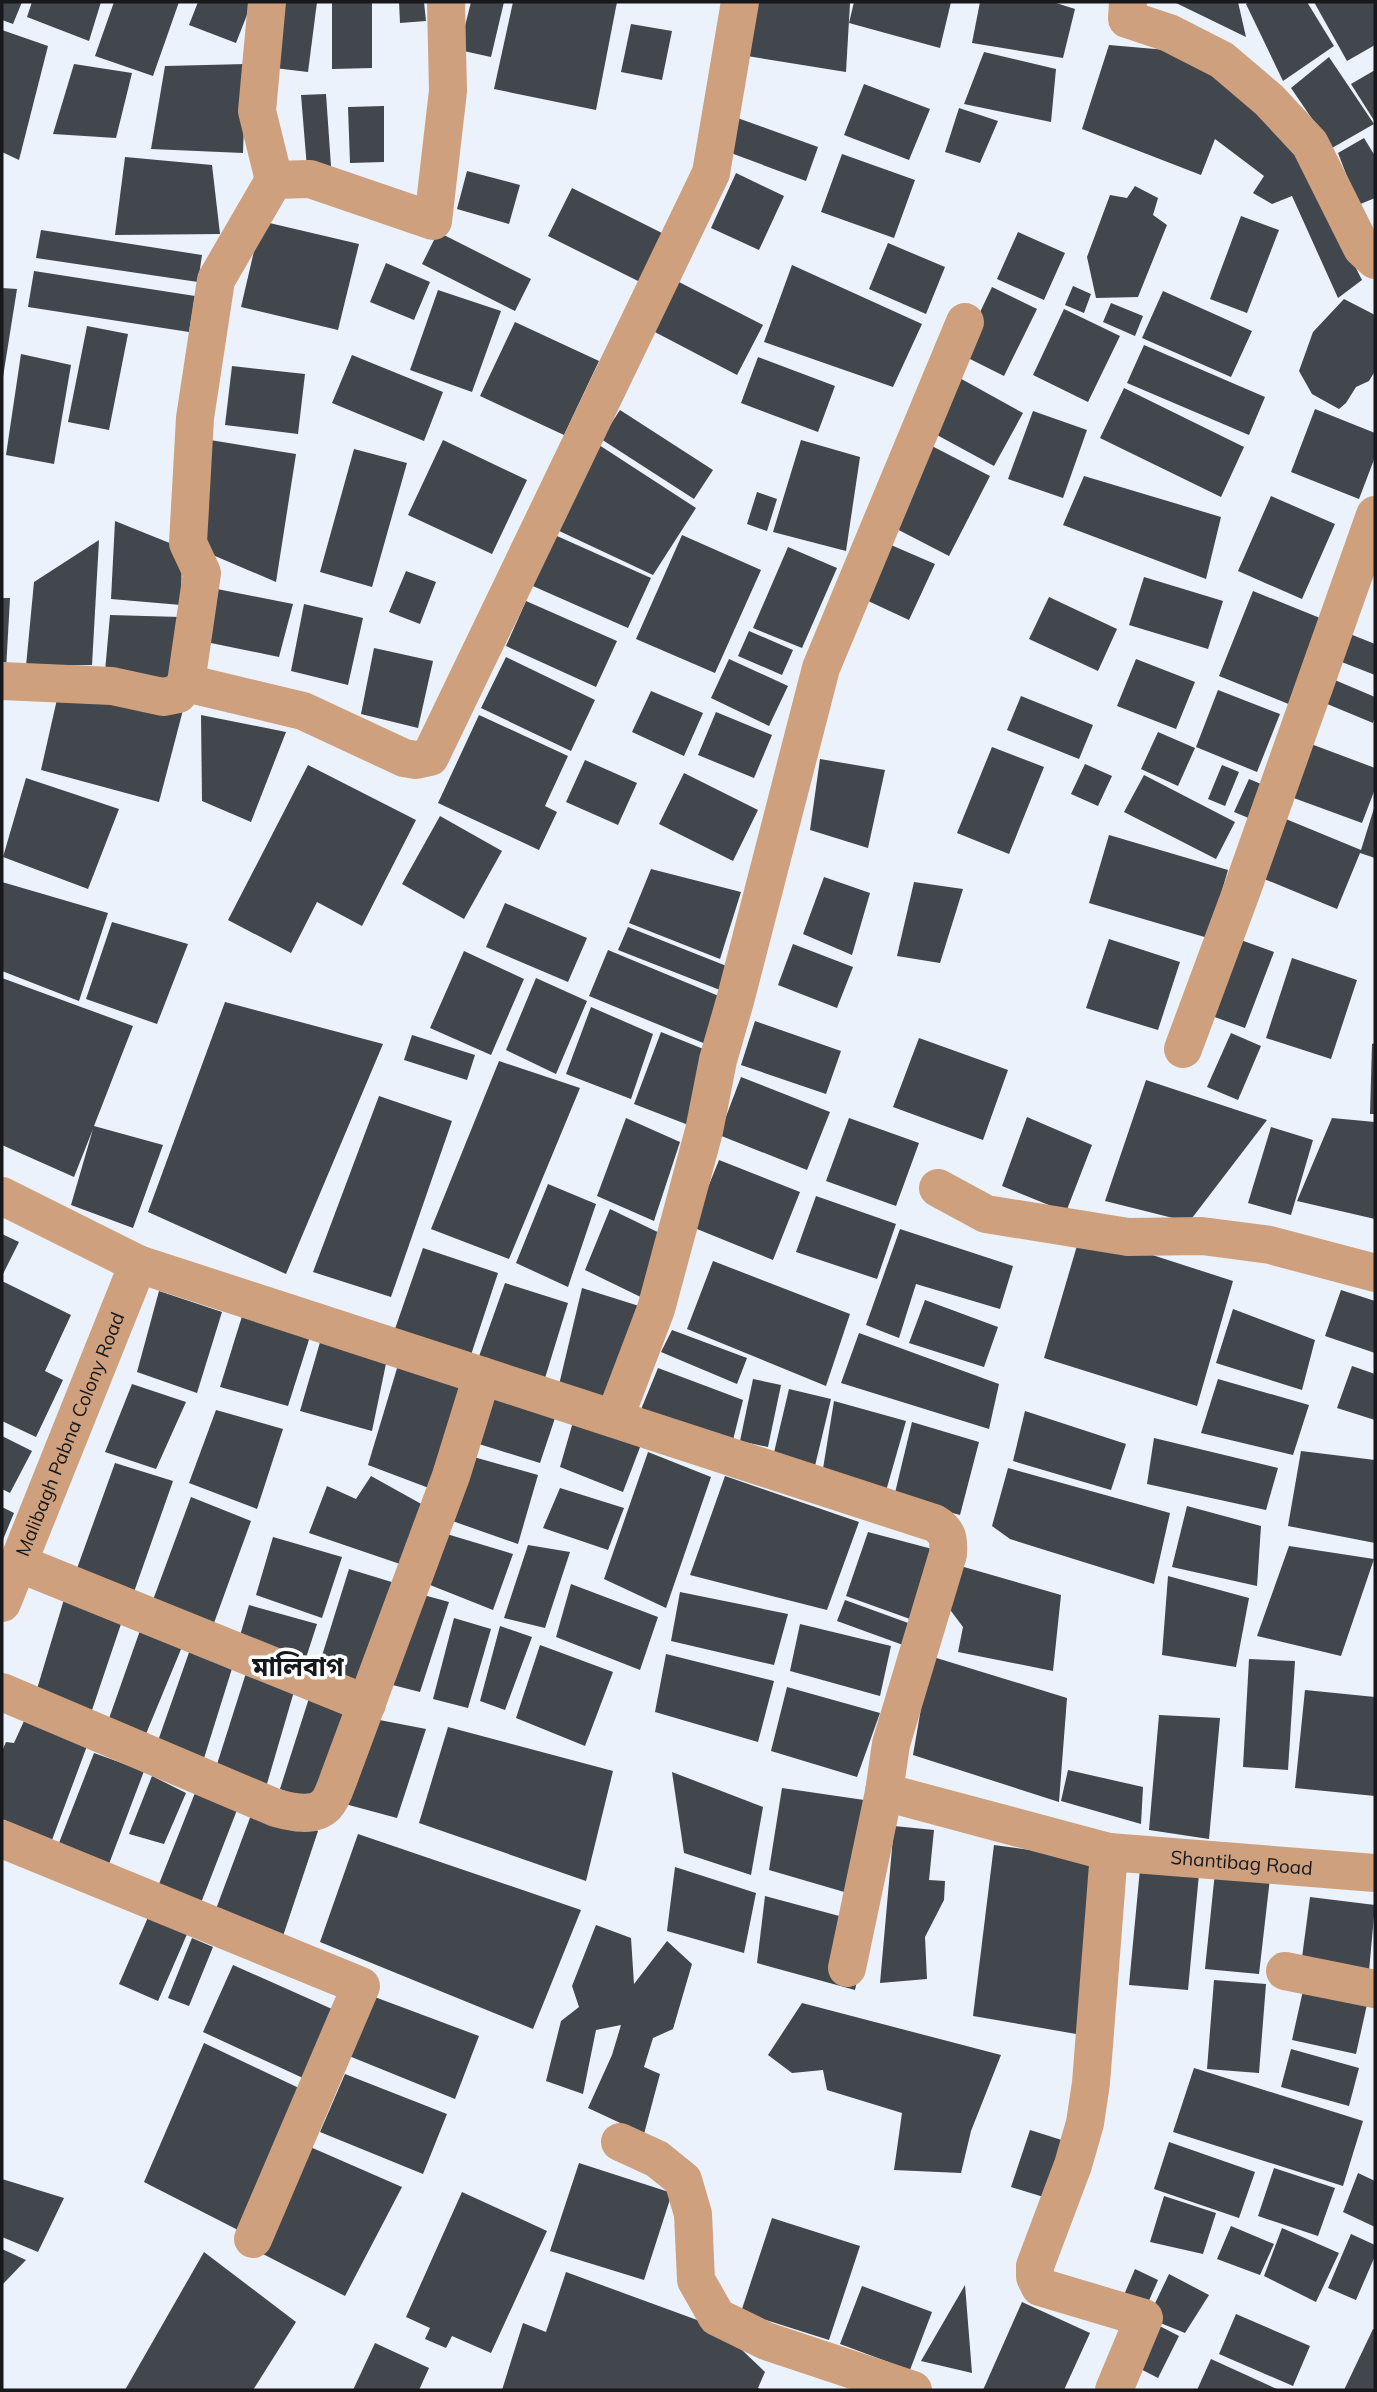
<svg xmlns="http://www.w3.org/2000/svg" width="1377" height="2392" font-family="Mulish,'Noto Sans Bengali',sans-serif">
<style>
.building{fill:#42464d}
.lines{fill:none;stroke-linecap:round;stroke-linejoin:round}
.minor{stroke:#cea07d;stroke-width:38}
.labels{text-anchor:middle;stroke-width:7;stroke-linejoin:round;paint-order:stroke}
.street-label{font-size:19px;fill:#16181b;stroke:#fefefe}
.district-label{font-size:26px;font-weight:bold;fill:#16181b;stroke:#fefefe}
</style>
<rect width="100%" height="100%" fill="#ecf2fb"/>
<g class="building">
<polygon points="2,2 22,2 13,24 2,20"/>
<polygon points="32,2 101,2 89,41 27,17"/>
<polygon points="114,2 179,2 153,76 95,56"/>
<polygon points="198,2 252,2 236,43 189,25"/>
<polygon points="274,2 317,2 308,72 266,67"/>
<polygon points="332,2 372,2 372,68 332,69"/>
<polygon points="399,2 424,2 426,21 400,23"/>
<polygon points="471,2 504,2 491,57 459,50"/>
<polygon points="513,2 617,2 596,110 494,89"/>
<polygon points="743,2 850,3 846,72 735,54"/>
<polygon points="854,2 951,2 940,48 849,23"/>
<polygon points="980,2 1053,2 1075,9 1063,58 972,43"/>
<polygon points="1174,2 1238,2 1246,37"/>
<polygon points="1249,2 1307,2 1334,46 1283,81 1246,4"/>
<polygon points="1314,2 1375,2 1375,45 1347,61"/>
<polygon points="631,24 672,31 662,80 621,72"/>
<polygon points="2,30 48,46 19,160 2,152"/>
<polygon points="1109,45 1178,51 1229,75 1301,160 1362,280 1338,298 1292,196 1272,204 1253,193 1264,176 1215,139 1201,175 1082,129"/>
<polygon points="984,52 1056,69 1051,122 964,104"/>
<polygon points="1329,57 1374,124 1332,148 1291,88"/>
<polygon points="74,64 132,73 116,138 53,134"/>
<polygon points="246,64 243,153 151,149 165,66"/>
<polygon points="1375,70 1375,122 1351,84"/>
<polygon points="864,84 930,109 909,160 844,135"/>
<polygon points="326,94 331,166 307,168 301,95"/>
<polygon points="384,106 384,162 350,163 348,107"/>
<polygon points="959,108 998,121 980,163 945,152"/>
<polygon points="732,116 818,147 806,181 720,149"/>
<polygon points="1364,138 1375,156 1375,198 1358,205 1338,153"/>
<polygon points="842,154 915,180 894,238 821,212"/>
<polygon points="125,157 212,165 220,234 115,235"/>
<polygon points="467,171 520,185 509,224 457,209"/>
<polygon points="736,173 784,196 759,250 711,228"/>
<polygon points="1135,186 1158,198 1153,215 1167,225 1138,297 1096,298 1087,257 1110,195 1127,198"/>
<polygon points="572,188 668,236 644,284 548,236"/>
<polygon points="1241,216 1279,230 1247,313 1210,299"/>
<polygon points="261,221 359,244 338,330 241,307"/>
<polygon points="41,230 202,255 198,282 36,258"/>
<polygon points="438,232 531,279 515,311 422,264"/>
<polygon points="1018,232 1065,253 1044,300 997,279"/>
<polygon points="888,243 945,267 926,314 869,289"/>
<polygon points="386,263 430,282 414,320 370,302"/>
<polygon points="792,265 922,324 893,387 764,342"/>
<polygon points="34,271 195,296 189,332 28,307"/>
<polygon points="677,281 763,325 737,375 651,330"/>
<polygon points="1073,286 1091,294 1084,313 1065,305"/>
<polygon points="992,287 1037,309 1004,376 960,354"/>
<polygon points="2,288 17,289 3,377 2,377"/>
<polygon points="438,290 501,311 472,392 410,370"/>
<polygon points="1163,291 1252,331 1231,377 1142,338"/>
<polygon points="1344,299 1375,315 1375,371 1369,381 1356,387 1346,403 1339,409 1312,394 1299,371 1313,332"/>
<polygon points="1111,303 1143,316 1135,336 1103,322"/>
<polygon points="1064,309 1120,336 1088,402 1033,375"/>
<polygon points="515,322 599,361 564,435 480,396"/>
<polygon points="87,326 128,334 109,430 68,422"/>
<polygon points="1144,345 1265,397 1249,435 1127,383"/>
<polygon points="21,354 71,365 54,464 6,455"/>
<polygon points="352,355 443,392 424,441 332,403"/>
<polygon points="758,357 835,386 818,432 741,403"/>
<polygon points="232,366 305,374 298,434 225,425"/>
<polygon points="956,376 1023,413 994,466 926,429"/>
<polygon points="1124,388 1244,447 1221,497 1100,438"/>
<polygon points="1315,409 1375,433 1375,457 1359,499 1291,472"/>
<polygon points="620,410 713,470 694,499 601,439"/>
<polygon points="1033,411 1087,430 1063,498 1008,479"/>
<polygon points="204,439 296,454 276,582 194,547"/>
<polygon points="443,440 527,480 492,554 408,515"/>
<polygon points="801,440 860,457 846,551 773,532"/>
<polygon points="596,443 696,508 653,575 555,529"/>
<polygon points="930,445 990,476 949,556 889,525"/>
<polygon points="354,449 407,463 372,587 320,572"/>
<polygon points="1084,476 1221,517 1206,579 1063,525"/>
<polygon points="757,492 777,499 767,531 747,524"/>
<polygon points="1271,496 1335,524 1302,599 1238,571"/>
<polygon points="115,521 182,548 181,605 111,599"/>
<polygon points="548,532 651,578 628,628 526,583"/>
<polygon points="682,535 761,570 715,673 636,639"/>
<polygon points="99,540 92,665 26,666 34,582"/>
<polygon points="891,545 935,564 909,620 866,600"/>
<polygon points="788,547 837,568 802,648 753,628"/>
<polygon points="406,571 436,582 420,624 389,612"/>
<polygon points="1144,577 1223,601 1208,649 1129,625"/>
<polygon points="217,589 293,604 279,657 206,642"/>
<polygon points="1253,591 1325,620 1291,705 1219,676"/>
<polygon points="1049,597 1117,629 1098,671 1029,639"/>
<polygon points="2,598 10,598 6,670 2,670"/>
<polygon points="526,601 617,641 596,687 506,646"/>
<polygon points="304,604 363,618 348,685 291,671"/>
<polygon points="110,615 181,617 177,682 104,683"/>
<polygon points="749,631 793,650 782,675 738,656"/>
<polygon points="1345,632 1375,644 1375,675 1334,659"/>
<polygon points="374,648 433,661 418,728 361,714"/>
<polygon points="506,657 595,700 571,751 481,708"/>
<polygon points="729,659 788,686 769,726 711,698"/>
<polygon points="1136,659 1195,682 1176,729 1117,706"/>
<polygon points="1330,678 1375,697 1375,716 1373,723 1320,701"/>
<polygon points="60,686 183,710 159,802 41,770"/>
<polygon points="1218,690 1280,714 1257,772 1196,747"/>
<polygon points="651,691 703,713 684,756 632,732"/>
<polygon points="1021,696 1093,725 1079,759 1007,730"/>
<polygon points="716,712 772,735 754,778 698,755"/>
<polygon points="201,715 286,732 251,822 202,801"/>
<polygon points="479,715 568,756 545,806 557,812 539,850 438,803"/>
<polygon points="1158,732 1195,748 1178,786 1141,769"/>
<polygon points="1311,744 1375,768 1375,789 1362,823 1291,797"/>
<polygon points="992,747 1044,767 1009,854 957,833"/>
<polygon points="820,759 885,770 868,848 810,830"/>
<polygon points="585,760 637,783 618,825 566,802"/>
<polygon points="1085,764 1112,776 1098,806 1071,794"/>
<polygon points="308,765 416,820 362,926 317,902 291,953 228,920"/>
<polygon points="1222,765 1239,772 1225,806 1208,799"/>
<polygon points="684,773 758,810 733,861 659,824"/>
<polygon points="1144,775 1235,822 1216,859 1124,812"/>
<polygon points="26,778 119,809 88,889 3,857"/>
<polygon points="1249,779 1266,786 1251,819 1234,812"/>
<polygon points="1375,805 1375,858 1360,853 1337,909 1257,876 1281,817 1361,850"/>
<polygon points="440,816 502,851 464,919 402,884"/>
<polygon points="1109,835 1228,870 1208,938 1089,903"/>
<polygon points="651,869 741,892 720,959 629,923"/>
<polygon points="824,877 870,893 852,955 803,934"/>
<polygon points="2,882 108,913 79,1001 2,971"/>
<polygon points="914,882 963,889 940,963 897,956"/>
<polygon points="505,903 587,938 568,982 486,947"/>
<polygon points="112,922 188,944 157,1024 86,999"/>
<polygon points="628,927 729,967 720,990 618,950"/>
<polygon points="1109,939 1180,962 1158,1030 1086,1008"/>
<polygon points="1238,939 1274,952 1245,1028 1209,1015"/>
<polygon points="793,944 853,967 837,1008 778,985"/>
<polygon points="608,950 726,999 713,1047 589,996"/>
<polygon points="464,951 524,979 491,1055 430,1028"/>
<polygon points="1292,958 1357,980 1331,1059 1266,1038"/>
<polygon points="2,978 133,1026 94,1126 163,1145 133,1228 71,1205 93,1129 74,1177 2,1145"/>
<polygon points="536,978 587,1001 556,1074 506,1050"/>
<polygon points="225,1002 383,1044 286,1274 148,1212"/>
<polygon points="591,1007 653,1034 631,1099 566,1074"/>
<polygon points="755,1021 841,1051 826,1094 741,1065"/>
<polygon points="661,1032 711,1052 691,1126 634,1104"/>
<polygon points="1231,1033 1261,1046 1238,1100 1207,1087"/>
<polygon points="412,1035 475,1055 467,1080 404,1060"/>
<polygon points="919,1038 1008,1070 983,1140 893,1107"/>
<polygon points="1375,1043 1375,1114 1370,1114 1372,1044"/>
<polygon points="499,1061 580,1088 509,1259 431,1229"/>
<polygon points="741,1077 830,1112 807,1170 719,1135"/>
<polygon points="1146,1080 1267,1120 1189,1222 1105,1201"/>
<polygon points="379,1096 452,1121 391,1297 313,1272"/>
<polygon points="1027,1117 1092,1145 1066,1212 1002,1186"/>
<polygon points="626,1118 680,1142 654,1221 597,1196"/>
<polygon points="849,1118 919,1143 896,1206 826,1181"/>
<polygon points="1332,1118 1375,1122 1375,1219 1297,1201"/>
<polygon points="1271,1127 1313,1140 1291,1215 1248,1203"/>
<polygon points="719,1160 800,1192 773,1260 692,1227"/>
<polygon points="548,1184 596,1204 568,1287 516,1263"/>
<polygon points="816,1196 896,1224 877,1279 796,1252"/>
<polygon points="610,1209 672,1239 651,1302 585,1270"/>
<polygon points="900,1229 1013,1266 1000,1309 916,1284 899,1338 866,1325"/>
<polygon points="1081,1232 1233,1281 1197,1406 1044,1358"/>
<polygon points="2,1234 19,1242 2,1276"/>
<polygon points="423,1248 498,1273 470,1358 395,1329"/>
<polygon points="713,1261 850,1314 826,1386 687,1329"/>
<polygon points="2,1281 71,1315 45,1371 63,1380 36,1437 2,1421"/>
<polygon points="505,1283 568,1303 542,1388 477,1362"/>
<polygon points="582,1288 639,1306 610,1407 558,1389"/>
<polygon points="1341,1290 1375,1301 1375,1353 1325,1336"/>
<polygon points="159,1291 222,1312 197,1393 137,1372"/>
<polygon points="925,1300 998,1327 984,1367 909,1343"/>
<polygon points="1233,1309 1315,1340 1302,1390 1216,1363"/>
<polygon points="244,1310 313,1327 288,1406 220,1387"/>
<polygon points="672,1330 747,1358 737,1384 661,1352"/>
<polygon points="323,1332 388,1354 372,1431 300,1411"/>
<polygon points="859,1333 999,1384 989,1429 841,1383"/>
<polygon points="398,1365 473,1387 442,1493 368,1465"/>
<polygon points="1352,1366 1375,1374 1375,1420 1337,1408"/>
<polygon points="658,1368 743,1400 728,1460 635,1424"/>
<polygon points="753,1379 781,1385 768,1447 740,1441"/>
<polygon points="1218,1379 1309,1405 1293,1455 1201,1433"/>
<polygon points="132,1384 186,1402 156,1469 105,1452"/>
<polygon points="789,1389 831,1399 814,1470 772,1461"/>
<polygon points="488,1392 558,1409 540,1463 463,1439"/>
<polygon points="834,1401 906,1421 886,1491 821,1481"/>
<polygon points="216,1410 283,1429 257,1509 189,1483"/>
<polygon points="1025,1411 1126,1444 1111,1490 1013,1461"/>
<polygon points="575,1415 645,1434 623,1492 560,1467"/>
<polygon points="912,1422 979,1442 960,1515 894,1497"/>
<polygon points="2,1436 32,1451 10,1493 2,1489"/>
<polygon points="1154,1438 1278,1468 1266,1510 1147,1484"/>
<polygon points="1301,1451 1375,1460 1375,1543 1288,1526"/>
<polygon points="648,1452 711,1477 666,1608 604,1579"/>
<polygon points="463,1454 538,1475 518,1544 441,1517"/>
<polygon points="115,1463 173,1481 134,1592 75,1574"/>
<polygon points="1008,1468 1170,1513 1154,1584 1010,1539 992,1526"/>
<polygon points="371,1476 425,1506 400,1564 309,1533 327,1486 356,1499"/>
<polygon points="725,1476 859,1522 827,1610 690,1575"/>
<polygon points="560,1488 624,1508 608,1550 543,1528"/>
<polygon points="191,1497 251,1521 214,1623 153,1600"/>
<polygon points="1187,1506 1261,1526 1257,1586 1172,1567"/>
<polygon points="2,1507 14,1513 2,1542"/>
<polygon points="440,1532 513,1554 493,1610 420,1581"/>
<polygon points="868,1532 936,1550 910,1619 846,1596"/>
<polygon points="273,1537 342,1557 322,1618 256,1595"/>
<polygon points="528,1545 570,1552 545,1628 504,1618"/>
<polygon points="1289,1546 1374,1559 1341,1656 1257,1636"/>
<polygon points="957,1565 1061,1595 1053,1671 958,1652 963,1627 945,1603"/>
<polygon points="349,1569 395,1583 362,1696 315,1678"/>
<polygon points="1168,1576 1249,1598 1236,1667 1162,1655"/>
<polygon points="571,1584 658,1617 640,1670 556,1637"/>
<polygon points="409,1591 449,1602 420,1692 377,1681"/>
<polygon points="680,1592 788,1614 774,1665 671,1641"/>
<polygon points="65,1596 123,1618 90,1716 34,1699"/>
<polygon points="845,1600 911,1624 903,1645 837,1621"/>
<polygon points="249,1605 317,1624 305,1661 239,1639"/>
<polygon points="454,1618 491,1629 468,1708 433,1699"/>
<polygon points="143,1622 184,1642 141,1746 106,1727"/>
<polygon points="800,1624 891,1646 880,1696 790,1671"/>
<polygon points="500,1626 532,1637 505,1710 480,1701"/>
<polygon points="192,1644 235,1659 200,1771 153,1755"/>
<polygon points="540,1645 613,1672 585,1746 516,1718"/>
<polygon points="666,1654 774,1681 758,1742 655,1712"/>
<polygon points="930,1656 1067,1698 1059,1802 913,1755"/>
<polygon points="1249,1659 1295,1661 1288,1770 1243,1767"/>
<polygon points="246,1673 295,1688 264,1794 213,1777"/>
<polygon points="787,1687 880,1713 857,1777 771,1751"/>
<polygon points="1305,1690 1375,1697 1375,1796 1295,1788"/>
<polygon points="310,1695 355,1709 326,1805 280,1789"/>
<polygon points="29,1710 90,1738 52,1840 2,1819 2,1751 6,1742 14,1743"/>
<polygon points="1159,1715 1220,1718 1209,1839 1149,1830"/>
<polygon points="364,1717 426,1729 397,1818 334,1801"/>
<polygon points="448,1727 613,1771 586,1881 419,1823"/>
<polygon points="94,1753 144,1771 106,1872 57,1848"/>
<polygon points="1068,1770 1143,1787 1141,1824 1061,1801"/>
<polygon points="672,1772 763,1807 751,1875 684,1853"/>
<polygon points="152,1776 186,1793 164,1844 129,1834"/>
<polygon points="782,1788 871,1801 858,1896 769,1870"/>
<polygon points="195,1793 237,1810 199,1908 157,1889"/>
<polygon points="254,1807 318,1831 283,1936 216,1909"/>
<polygon points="894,1826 934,1830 929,1880 945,1881 944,1900 925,1937 927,1979 880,1983"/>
<polygon points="358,1834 581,1910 533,2029 320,1942"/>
<polygon points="994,1845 1095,1859 1082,2035 973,2016"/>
<polygon points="675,1867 756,1893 744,1953 667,1931"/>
<polygon points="1140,1869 1199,1874 1188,1990 1129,1985"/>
<polygon points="1215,1872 1270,1878 1259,1974 1205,1969"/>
<polygon points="765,1896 869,1924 855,1990 757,1963"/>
<polygon points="1310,1897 1375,1905 1368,1982 1301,1965"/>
<polygon points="149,1915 188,1932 158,2001 119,1984"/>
<polygon points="596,1925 631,1938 634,1984 667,1941 692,1964 673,2029 653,2038 644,2067 660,2074 644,2134 588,2108 612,2055 621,2025 596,2030 583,2094 546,2081 561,2021 579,2007 572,1986"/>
<polygon points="192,1938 213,1947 189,2006 168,1998"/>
<polygon points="233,1965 332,2009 303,2078 203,2032"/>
<polygon points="1214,1980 1266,1984 1259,2073 1207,2069"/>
<polygon points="1304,1986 1368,2000 1356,2054 1292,2040"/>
<polygon points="372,1996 479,2036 455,2099 349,2056"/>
<polygon points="802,2003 1001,2055 971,2131 961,2173 894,2170 902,2113 827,2090 823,2070 792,2073 768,2055"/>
<polygon points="204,2043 301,2089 238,2230 144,2182"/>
<polygon points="1291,2049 1359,2068 1349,2106 1281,2087"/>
<polygon points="1194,2068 1363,2121 1343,2186 1173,2132"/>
<polygon points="345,2074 447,2114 423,2174 320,2132"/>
<polygon points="1030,2130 1068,2142 1050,2199 1011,2187"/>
<polygon points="1169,2142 1255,2172 1239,2218 1154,2189"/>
<polygon points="308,2146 402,2187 345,2296 259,2252"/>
<polygon points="579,2163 672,2193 644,2280 550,2251"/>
<polygon points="1274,2168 1335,2188 1318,2236 1258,2216"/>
<polygon points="1358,2173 1375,2181 1375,2227 1343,2212"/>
<polygon points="2,2179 64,2198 38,2252 2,2237"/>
<polygon points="462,2192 547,2231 491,2353 452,2336 446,2348 425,2339 430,2328 406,2317"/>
<polygon points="1164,2196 1216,2213 1203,2254 1150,2242"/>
<polygon points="772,2218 860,2246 829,2340 741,2312"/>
<polygon points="1231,2226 1274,2244 1260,2275 1217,2259"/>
<polygon points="1282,2228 1339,2253 1316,2302 1264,2276"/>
<polygon points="1351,2234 1375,2245 1375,2256 1356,2300 1328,2288"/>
<polygon points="2,2249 26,2260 2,2285"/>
<polygon points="204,2252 296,2322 253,2390 125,2390"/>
<polygon points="1135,2269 1158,2280 1144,2312 1121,2302"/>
<polygon points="566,2272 719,2328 765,2372 758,2388 762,2390 502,2390 523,2323 546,2332"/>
<polygon points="1169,2274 1209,2295 1185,2333 1148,2318"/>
<polygon points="965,2285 972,2373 921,2361"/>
<polygon points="862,2286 932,2312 910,2370 840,2344"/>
<polygon points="1022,2302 1090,2333 1064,2390 983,2390"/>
<polygon points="1236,2314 1310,2346 1293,2386 1219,2354"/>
<polygon points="1148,2320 1179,2336 1158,2378 1127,2362"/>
<polygon points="1373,2329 1375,2330 1375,2390 1344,2390"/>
<polygon points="375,2343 429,2368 419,2390 353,2390"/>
<polygon points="1211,2359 1279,2390 1197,2390"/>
</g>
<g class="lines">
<g class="minor">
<polyline points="267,2 257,111 274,180"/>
<polyline points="446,2 448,91 433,221 310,179 274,180 216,280 195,418 188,543 202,573 186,683 303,711 404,758 416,760 430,757 711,173 740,2"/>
<polyline points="1128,2 1127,19 1169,33 1222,60 1269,100 1310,144 1362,248 1375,260"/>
<polyline points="2,681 112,686 163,697 178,694 186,683"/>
<polyline points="1183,1049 1242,890 1375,515"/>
<polyline points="938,1188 986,1214 1128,1237 1202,1236 1270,1245 1375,1273"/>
<path d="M 2,1196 L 138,1264 L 934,1523 C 948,1531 949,1539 948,1554 L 891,1744 L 884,1792 L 1109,1852 L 1091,2083 L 1085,2123 L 1073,2165 L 1035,2266 L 1035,2277 L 1040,2287 L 1144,2318 L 1114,2390"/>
<polyline points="615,1417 656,1309 704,1131 718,1060 735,1001 821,668 965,322"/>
<polyline points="18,1563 367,1704"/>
<path id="s1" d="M 2,1603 L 138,1264"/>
<path d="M 2,1692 L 276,1808 C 291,1812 313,1818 326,1805 C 332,1799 336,1786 339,1778 L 451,1476 L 482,1376"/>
<polyline points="2,1839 361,1986 253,2239"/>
<path id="s2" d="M 1109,1852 L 1375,1873"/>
<polyline points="847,1968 884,1792"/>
<polyline points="1285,1971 1375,1989"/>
<polyline points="620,2142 657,2159 683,2180 693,2214 696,2280 717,2317 766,2341 913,2390"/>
</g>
</g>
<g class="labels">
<g class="street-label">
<text dy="7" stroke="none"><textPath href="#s1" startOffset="182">Malibagh Pabna Colony Road</textPath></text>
<text dy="7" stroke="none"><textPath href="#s2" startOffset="133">Shantibag Road</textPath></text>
</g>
<g class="district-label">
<text x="298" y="1676">মালিবাগ</text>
</g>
</g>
<rect width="1377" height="2392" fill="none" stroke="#16181b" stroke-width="7"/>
</svg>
